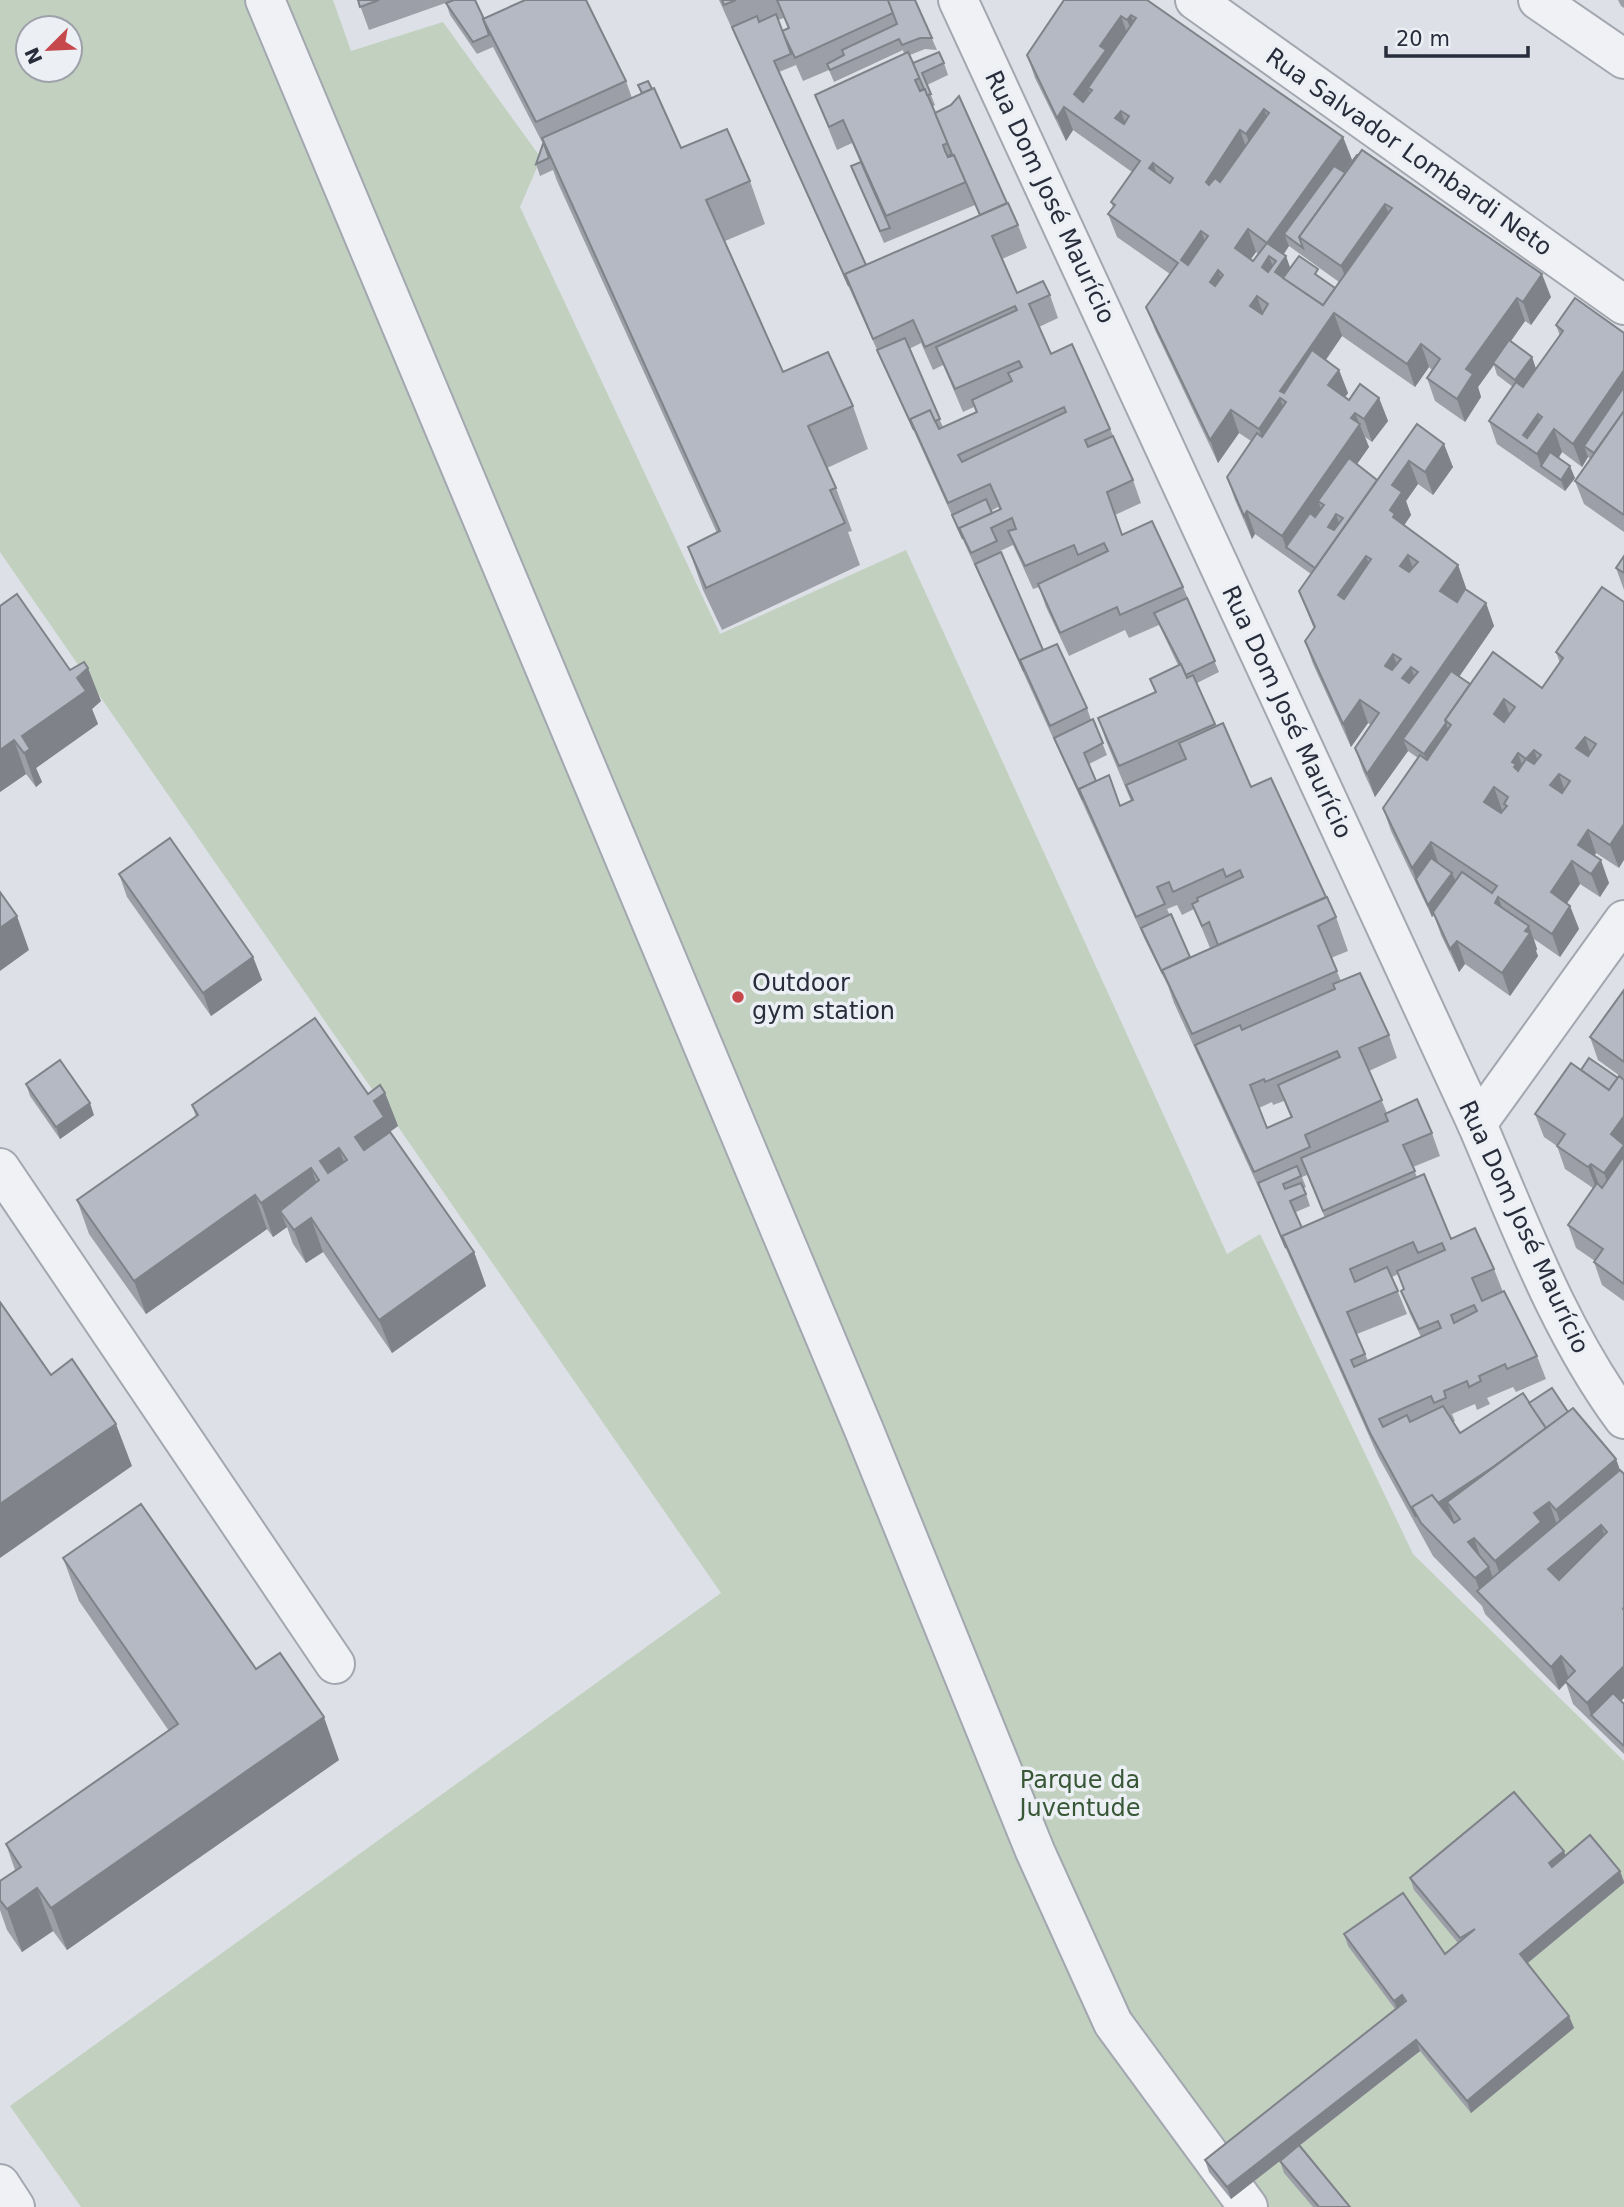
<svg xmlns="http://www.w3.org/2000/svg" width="1624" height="2207" font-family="'DejaVu Sans',sans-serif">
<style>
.green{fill:#c1d0bf;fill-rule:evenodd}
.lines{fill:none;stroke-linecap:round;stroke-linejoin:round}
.minor-casing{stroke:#a3a7b0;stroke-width:42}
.minor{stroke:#f0f1f5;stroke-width:38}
.wall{fill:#9c9fa8;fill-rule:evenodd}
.shaded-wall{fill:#7f8288}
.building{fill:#b5b9c3;stroke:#7f8288;stroke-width:2;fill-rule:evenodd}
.poi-dot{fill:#c6484d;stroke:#eceff4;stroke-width:2.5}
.labels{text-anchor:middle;stroke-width:7;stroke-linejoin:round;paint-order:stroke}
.street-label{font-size:24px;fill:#282d3c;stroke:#eceff4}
.poi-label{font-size:24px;fill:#282d3c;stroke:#eceff4;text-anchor:start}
.park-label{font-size:24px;fill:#385736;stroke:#eceff4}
</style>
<rect width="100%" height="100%" fill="#dde0e6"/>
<path class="green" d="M 0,0 L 333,0 L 351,51 L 443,22 L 541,158 L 520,207 L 720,634 L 906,550 L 1227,1254 L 1260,1234 L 1413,1554 L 1624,1761 L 1624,2207 L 81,2207 L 10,2106 L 721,1593 L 0,552 ZM 28,28 L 70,28 L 70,70 L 28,70 Z"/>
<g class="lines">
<g class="minor-casing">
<g id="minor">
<polyline points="265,0 864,1430 1035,1851 1113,2023 1248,2207"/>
<path d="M 958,0 L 1477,1124 C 1520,1224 1559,1331 1624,1419"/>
<polyline points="1195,0 1624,305"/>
<polyline points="1538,0 1624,59"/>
<polyline points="1477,1124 1624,920"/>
<polyline points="0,1168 335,1664"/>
<polyline points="0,2184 15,2207"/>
</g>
</g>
<use href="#minor" class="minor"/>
</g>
<g class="wall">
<polygon points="358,0 454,0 369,30"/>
<path d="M 719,0 L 915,0 L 937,50 L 925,49 L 910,55 L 913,63 L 944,63 L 948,75 L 927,85 L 935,105 L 932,107 L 935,113 L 1007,203 L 1018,225 L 1027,248 L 1002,259 L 1017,293 L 1050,295 L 1058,318 L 1039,327 L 1051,354 L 1072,344 L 1133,480 L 1141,503 L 1115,515 L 1122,535 L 1183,587 L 1219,672 L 1197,683 L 1216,726 L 1251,787 L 1326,897 L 1336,917 L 1348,951 L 1331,958 L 1341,981 L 1389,1035 L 1397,1058 L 1369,1071 L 1387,1113 L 1432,1133 L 1440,1156 L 1413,1167 L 1417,1177 L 1451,1239 L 1494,1269 L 1503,1292 L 1482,1301 L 1537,1356 L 1546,1379 L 1516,1392 L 1513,1387 L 1487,1398 L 1490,1404 L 1477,1410 L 1475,1404 L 1452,1414 L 1455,1421 L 1453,1422 L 1460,1433 L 1529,1403 L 1568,1412 L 1616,1459 L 1620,1470 L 1624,1474 L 1624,1698 L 1621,1701 L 1624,1704 L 1624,1754 L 1573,1704 L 1566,1683 L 1559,1690 L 1485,1614 L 1482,1606 L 1433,1556 L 1378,1456 L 1262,1195 L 1174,1003 L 1168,986 L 1145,940 L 968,551 ZM 784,18 L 788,28 L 782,31 L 778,20 ZM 903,50 L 904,54 L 815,95 L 837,150 L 852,143 L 860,162 L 851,166 L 884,243 L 975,205 L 979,215 L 866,265 L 779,72 L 796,65 L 803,81 L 829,70 L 834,82 ZM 921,343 L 933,370 L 943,365 L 963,412 L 974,407 L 976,412 L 943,427 L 909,349 ZM 998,507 L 1000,510 L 992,513 L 991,511 ZM 1013,545 L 1033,589 L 1039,587 L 1046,607 L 1069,656 L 1125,630 L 1129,638 L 1159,625 L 1178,665 L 1150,679 L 1155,692 L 1098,718 L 1106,741 L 1131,801 L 1120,806 L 1096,781 L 1089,764 L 1107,755 L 1093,719 L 1091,720 L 1087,708 L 1043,650 L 1000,551 ZM 1177,905 L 1182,915 L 1194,909 L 1210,948 L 1190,957 L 1167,909 ZM 1284,1101 L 1291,1118 L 1267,1128 L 1259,1108 L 1272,1102 L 1273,1105 ZM 1307,1175 L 1325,1218 L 1302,1228 L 1296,1212 L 1310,1206 L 1304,1188 L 1306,1187 L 1302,1177 ZM 1398,1274 L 1404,1290 L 1401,1291 L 1410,1314 L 1421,1337 L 1368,1361 L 1357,1334 L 1407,1314 L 1392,1277 Z"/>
<path d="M 1147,0 L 1343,137 L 1352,160 L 1343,172 L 1551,297 L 1531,325 L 1525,321 L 1511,341 L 1532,357 L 1536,369 L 1560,336 L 1556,325 L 1624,333 L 1624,532 L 1584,504 L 1575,481 L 1591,459 L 1588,457 L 1582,467 L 1562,452 L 1559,458 L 1575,478 L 1565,491 L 1497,444 L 1489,421 L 1513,387 L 1497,375 L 1494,365 L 1478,387 L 1481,397 L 1465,422 L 1435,401 L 1427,378 L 1432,370 L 1429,367 L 1415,387 L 1342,336 L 1326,360 L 1339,370 L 1348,393 L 1345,397 L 1349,400 L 1379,398 L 1388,421 L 1372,442 L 1365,437 L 1369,447 L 1357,464 L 1377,480 L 1417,424 L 1453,467 L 1433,495 L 1418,484 L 1406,501 L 1411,515 L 1404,525 L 1458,565 L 1466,588 L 1465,589 L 1486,603 L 1494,626 L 1459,677 L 1470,684 L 1542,688 L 1560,663 L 1556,652 L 1602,587 L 1619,868 L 1596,853 L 1595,855 L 1609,883 L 1600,897 L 1580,884 L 1567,903 L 1570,906 L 1579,929 L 1560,957 L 1534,939 L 1537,949 L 1536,951 L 1538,956 L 1510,996 L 1465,964 L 1459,972 L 1441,935 L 1434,915 L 1432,917 L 1391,831 L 1383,808 L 1418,758 L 1408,751 L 1375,797 L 1363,771 L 1355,748 L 1371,725 L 1368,723 L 1351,747 L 1313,664 L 1305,641 L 1314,629 L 1299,591 L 1311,574 L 1255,534 L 1252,539 L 1235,500 L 1227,477 L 1251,441 L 1239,433 L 1218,463 L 1155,330 L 1146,307 L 1170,274 L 1117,237 L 1108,214 L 1113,207 L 1111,202 L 1132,172 L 1073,130 L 1066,141 L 1035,78 L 1027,55 ZM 1289,246 L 1339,282 L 1335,288 L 1321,278 L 1290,268 L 1286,256 L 1283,255 ZM 1256,252 L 1258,254 L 1253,261 L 1251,259 Z"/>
<polygon points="1618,0 1624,0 1624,8 1621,6"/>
<polygon points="446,3 626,81 632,98 641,94 638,85 681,148 750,181 765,224 725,241 783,372 853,406 868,449 827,468 836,488 852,531 848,532 860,565 722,630 703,590 688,547 717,533 557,181 553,170 540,176 536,164 543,144 493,47 477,54 450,15"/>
<polygon points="1624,556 1624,590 1616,568"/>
<polygon points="0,606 70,670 101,701 92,709 98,724 36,768 42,782 36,787 26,774 0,792"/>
<polygon points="119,874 253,957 262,980 211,1016 127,897"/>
<polygon points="1624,990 1624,1079 1598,1060 1590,1037"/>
<polygon points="1581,1070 1624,1080 1624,1301 1602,1285 1594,1262 1595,1261 1576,1248 1568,1225 1593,1188 1565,1169 1557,1146 1544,1137 1535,1114"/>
<polygon points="26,1084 94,1115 60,1139 30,1096"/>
<polygon points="385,1093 398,1126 389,1133 474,1252 486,1286 392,1353 323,1252 306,1263 293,1244 287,1227 273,1237 267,1229 146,1314 89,1234 77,1200 196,1117 192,1105"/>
<polygon points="63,1558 256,1669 339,1760 67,1950 53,1931 22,1952 7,1930 0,1910 0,1881 15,1870 6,1844 169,1731 79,1601"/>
<polygon points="1565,1856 1620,1871 1624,1881 1624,1883 1528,1963 1569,2016 1574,2028 1471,2113 1420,2051 1299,2146 1350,2207 1313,2207 1284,2173 1280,2161 1289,2154 1231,2199 1209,2172 1205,2160 1395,2009 1348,1946 1344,1934 1445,1954 1458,1943 1414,1890 1410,1878"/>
</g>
<g class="shaded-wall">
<polygon points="1131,15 1139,38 1136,43 1127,20"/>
<polygon points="1121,16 1129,39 1092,90 1088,88 1093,103 1082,117 1074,94 1100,46"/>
<polygon points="1064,107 1073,130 1066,141 1057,118"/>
<polygon points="1264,109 1273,132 1254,157 1246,134"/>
<polygon points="1121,111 1129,134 1115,118"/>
<polygon points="1240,130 1248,153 1214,205 1206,182"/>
<polygon points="1343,137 1352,160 1293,241 1284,234 1289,246 1277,264 1267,243"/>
<polygon points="1153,163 1161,186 1149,168"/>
<polygon points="1385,204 1394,227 1350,289 1341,266"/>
<polygon points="1248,229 1256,252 1243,270 1235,248"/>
<polygon points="1201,231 1210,254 1189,283 1181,260"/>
<polygon points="1269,256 1275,272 1286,256 1294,279 1287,289 1262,267"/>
<polygon points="1218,270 1227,293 1210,282"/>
<polygon points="1542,274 1551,297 1531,325 1523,302"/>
<polygon points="1257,296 1265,319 1250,306"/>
<polygon points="1517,298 1525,321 1478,387 1481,397 1465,422 1457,399 1466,369"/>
<polygon points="1334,313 1342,336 1290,411 1286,402 1280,391"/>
<polygon points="1421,344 1429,367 1415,387 1407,364"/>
<polygon points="1532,357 1536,369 1519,392 1515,380"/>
<polygon points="1339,370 1348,393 1337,408 1328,385"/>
<polygon points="1624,370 1624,405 1584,446 1588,457 1582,467 1573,444"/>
<polygon points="1280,398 1288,421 1267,452 1259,429"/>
<polygon points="1379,398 1388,421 1372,442 1364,419"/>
<polygon points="1231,410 1239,433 1218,463 1210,440"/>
<polygon points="1355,413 1369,447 1326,508 1324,505 1318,501 1323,513 1286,547 1290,559 1282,536"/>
<polygon points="1538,414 1546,437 1528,448 1523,435"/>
<polygon points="1554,429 1562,452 1549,471 1541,466 1537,454"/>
<polygon points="1444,444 1453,467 1433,495 1425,472"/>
<polygon points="1409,461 1418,484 1406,501 1411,515 1401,530 1390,510 1392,485"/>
<polygon points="1570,466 1575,478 1565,491 1561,480"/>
<polygon points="1247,511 1255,534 1252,539 1244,516"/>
<polygon points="1336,514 1340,526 1332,538 1328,527"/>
<polygon points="1408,555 1417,578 1400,566"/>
<polygon points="1366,556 1374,579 1346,618 1338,595"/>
<polygon points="1458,565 1466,588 1448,614 1440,591"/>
<polygon points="1486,603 1494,626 1412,745 1403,739 1408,751 1375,797 1367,774"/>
<polygon points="1393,654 1402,677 1385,666"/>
<polygon points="1411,667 1419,690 1402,678"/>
<polygon points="88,668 101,701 92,709 98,724 36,768 42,782 36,787 24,753 22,736"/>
<polygon points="1504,699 1512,722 1502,737 1494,714"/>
<polygon points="1360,700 1368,723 1351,747 1343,724"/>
<polygon points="1446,723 1450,735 1428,766 1424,754"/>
<polygon points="1585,737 1593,760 1576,748"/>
<polygon points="14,740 26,774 0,792 0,750"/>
<polygon points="1534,750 1542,773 1526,759"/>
<polygon points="1518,753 1526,776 1522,790 1512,762"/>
<polygon points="1559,774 1567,797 1550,785"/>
<polygon points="1494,787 1502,810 1492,825 1484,802"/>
<polygon points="1624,824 1624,860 1619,868 1610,845"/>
<polygon points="1588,830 1596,853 1587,868 1578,845"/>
<polygon points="1431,842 1439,865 1416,879 1420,891 1412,868"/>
<polygon points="1601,860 1609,883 1600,897 1591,874"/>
<polygon points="1572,861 1580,884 1559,915 1551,892"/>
<polygon points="1452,873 1457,885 1432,917 1428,905"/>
<polygon points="1498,897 1507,920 1495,903"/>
<polygon points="1570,906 1579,929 1560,957 1552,934"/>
<polygon points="17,916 29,950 0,971 0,928"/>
<polygon points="1529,926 1537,949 1536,951 1538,956 1510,996 1502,973 1525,931"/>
<polygon points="1457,941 1465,964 1459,972 1450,949"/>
<polygon points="253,957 262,980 211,1016 203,993"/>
<polygon points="385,1093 398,1126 389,1132 396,1151 367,1171 355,1137 374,1101"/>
<polygon points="90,1103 94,1115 60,1139 56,1127"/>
<polygon points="1624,1116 1624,1179 1612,1196 1604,1173 1611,1134"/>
<polygon points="339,1148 351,1182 332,1195 320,1161"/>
<polygon points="1591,1164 1600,1187 1597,1190 1588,1167"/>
<polygon points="311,1168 323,1201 280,1211 287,1227 273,1237 261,1203"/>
<polygon points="255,1195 267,1229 146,1314 134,1281"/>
<polygon points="311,1218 323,1252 306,1263 294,1230"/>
<polygon points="474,1252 486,1286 392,1353 379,1320"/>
<polygon points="116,1424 132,1466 0,1558 0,1504"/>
<polygon points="1549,1432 1447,1502 1454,1521 1433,1535 1417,1516"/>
<polygon points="1616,1459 1624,1482 1568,1544 1556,1510"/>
<polygon points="1549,1502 1561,1536 1507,1594 1495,1561 1534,1513"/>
<polygon points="1601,1525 1609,1548 1556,1592 1548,1569"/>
<polygon points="1474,1538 1485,1570 1489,1567 1501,1601 1482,1596 1475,1578 1468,1542"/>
<polygon points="1561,1656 1569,1679 1559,1690 1551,1667"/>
<polygon points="1624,1666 1624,1698 1599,1723 1591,1715 1587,1703"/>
<polygon points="324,1717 339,1760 67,1950 51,1908"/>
<polygon points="1564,1851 1568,1863 1554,1875 1549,1863"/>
<polygon points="1620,1871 1624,1883 1525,1965 1520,1954"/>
<polygon points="37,1888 53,1931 22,1952 7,1909"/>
<polygon points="1402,1995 1406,2006 1398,2013 1394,2001"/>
<polygon points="1569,2016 1574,2028 1471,2113 1467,2101"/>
<polygon points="1416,2040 1420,2051 1231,2199 1227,2187"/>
</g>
<g class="building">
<polygon points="358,0 379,0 360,7"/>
<polygon points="454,0 475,0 484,19 483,19 489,35 473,42 446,3"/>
<polygon points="525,0 586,0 626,81 536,122 483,19"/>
<polygon points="722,0 736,0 724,5"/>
<polygon points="777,0 888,0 893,13 795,58 782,31 789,28"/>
<polygon points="888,0 915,0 932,38 920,38 902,45 899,39 830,70 827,64 844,55 842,50 897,24"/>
<path d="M 1064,0 L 1147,0 L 1343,137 L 1267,243 L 1248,229 L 1235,248 L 1253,261 L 1267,243 L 1286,256 L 1275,272 L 1323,305 L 1392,208 L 1385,204 L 1341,266 L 1299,237 L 1362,150 L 1542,274 L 1523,302 L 1517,298 L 1466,369 L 1473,374 L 1457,399 L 1427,378 L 1440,359 L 1421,344 L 1407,364 L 1334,313 L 1280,391 L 1284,393 L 1312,350 L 1339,370 L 1328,385 L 1349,400 L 1360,384 L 1379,398 L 1364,419 L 1355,413 L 1351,418 L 1360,424 L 1282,536 L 1247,511 L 1244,516 L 1227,477 L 1257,433 L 1262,437 L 1286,402 L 1280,398 L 1259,429 L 1231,410 L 1210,440 L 1146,307 L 1178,263 L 1108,214 L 1115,205 L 1111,202 L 1140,161 L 1064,107 L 1057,118 L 1027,55 ZM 1131,15 L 1136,18 L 1088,88 L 1092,90 L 1083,102 L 1074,94 L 1106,50 L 1100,46 L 1121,16 L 1127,20 ZM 1264,109 L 1269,113 L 1220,182 L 1215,178 L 1209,185 L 1206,182 L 1240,130 L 1246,134 ZM 1121,111 L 1129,116 L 1124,124 L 1115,118 ZM 1153,163 L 1173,178 L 1170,183 L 1149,168 ZM 1201,231 L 1208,236 L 1188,265 L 1181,260 ZM 1269,256 L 1276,261 L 1268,272 L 1262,267 ZM 1218,270 L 1223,275 L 1215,286 L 1210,282 ZM 1257,296 L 1268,304 L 1262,314 L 1250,306 Z"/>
<polygon points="776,14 791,54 774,61 866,265 845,274 849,286 732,27 757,16 759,22"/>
<polygon points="908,52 920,78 915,80 920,91 925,89 948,143 943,145 945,151 948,157 954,155 966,182 886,216 843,120 829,127 815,95"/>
<polygon points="939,52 944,63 922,73 931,94 927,95 925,89 919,91 924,89 913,63"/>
<polygon points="648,81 652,89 642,93 638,85"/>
<polygon points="654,88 681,148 727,129 750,181 706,200 783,372 828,352 853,406 808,426 836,488 830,490 845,523 706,588 688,547 720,531 542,138"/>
<polygon points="959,96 1007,203 980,215 954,155 948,157 948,156 952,154 935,113 951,105"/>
<polygon points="543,144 544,144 549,158 536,164"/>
<polygon points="1357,155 1358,155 1299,237 1303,248 1284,234 1334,166 1344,172"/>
<polygon points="861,162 890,228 880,231 851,166"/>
<path d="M 1008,203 L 1018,225 L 992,236 L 1017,293 L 1043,281 L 1050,295 L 1029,304 L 1051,354 L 1072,344 L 1110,429 L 1085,440 L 1088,447 L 1113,436 L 1133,480 L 1107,492 L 1122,535 L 1152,521 L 1183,587 L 1120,615 L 1117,607 L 1060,633 L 1038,584 L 1108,551 L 1104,543 L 1078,555 L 1074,545 L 1025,566 L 1008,531 L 1016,529 L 1012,518 L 991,528 L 997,541 L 971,553 L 959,528 L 1001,509 L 990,484 L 948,503 L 910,419 L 930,410 L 939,429 L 977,412 L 972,400 L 1012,381 L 1008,373 L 1022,367 L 1019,361 L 955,389 L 936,347 L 1017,310 L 1015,306 L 925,347 L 913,320 L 873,339 L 845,274 ZM 1064,407 L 1066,412 L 962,462 L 958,455 Z"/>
<polygon points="1299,256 1318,269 1315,274 1335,288 1323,305 1283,278"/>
<path d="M 1575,298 L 1624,333 L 1624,370 L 1573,444 L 1554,429 L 1537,454 L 1489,421 L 1516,382 L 1523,387 L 1563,331 L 1556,325 ZM 1538,414 L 1542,417 L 1527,438 L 1523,435 Z"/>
<polygon points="905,338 940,419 935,421 930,410 910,419 914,430 877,350"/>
<polygon points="1509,340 1532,357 1515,380 1493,363"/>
<polygon points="1624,387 1624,411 1594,453 1584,446"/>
<polygon points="1624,411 1624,515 1575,481"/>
<path d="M 1417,424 L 1444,444 L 1425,472 L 1409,461 L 1392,485 L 1402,492 L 1390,510 L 1395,514 L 1393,517 L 1458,565 L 1440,591 L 1457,602 L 1465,589 L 1486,603 L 1367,774 L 1355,748 L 1379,713 L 1360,700 L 1343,724 L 1305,641 L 1315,627 L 1299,591 ZM 1408,555 L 1418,562 L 1409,572 L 1400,566 ZM 1366,556 L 1371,559 L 1344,599 L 1338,595 ZM 1393,654 L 1401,659 L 1392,670 L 1385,666 ZM 1411,667 L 1418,672 L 1409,683 L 1402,678 Z"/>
<polygon points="1550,452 1570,466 1561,480 1541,466"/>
<path d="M 1349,458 L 1377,480 L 1315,568 L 1286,547 L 1310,513 L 1315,517 L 1324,505 L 1318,501 ZM 1336,514 L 1343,518 L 1334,530 L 1328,527 Z"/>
<polygon points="986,499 992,513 959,528 963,539 952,515"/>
<polygon points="1001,552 1043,650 1020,660 1024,671 975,564"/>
<polygon points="1624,556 1624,573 1616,568"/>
<path d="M 1602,587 L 1624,602 L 1624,824 L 1610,845 L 1588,830 L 1578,845 L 1601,860 L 1591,874 L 1572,861 L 1551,892 L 1570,906 L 1552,934 L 1498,897 L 1495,903 L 1529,926 L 1525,931 L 1530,933 L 1502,973 L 1457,941 L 1450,949 L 1433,912 L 1462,872 L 1492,893 L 1497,886 L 1431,842 L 1412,868 L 1383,808 L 1420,755 L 1427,760 L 1451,725 L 1445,720 L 1493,652 L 1542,688 L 1563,658 L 1556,652 ZM 1504,699 L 1515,707 L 1504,722 L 1494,714 ZM 1585,737 L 1596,744 L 1588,756 L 1576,748 ZM 1534,750 L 1541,755 L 1534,764 L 1526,759 L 1518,771 L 1514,767 L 1516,764 L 1512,762 L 1518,753 L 1526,759 ZM 1559,774 L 1570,781 L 1562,793 L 1550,785 ZM 1494,787 L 1508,797 L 1504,804 L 1507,806 L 1501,813 L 1484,802 Z"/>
<polygon points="17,594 70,670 84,662 88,668 77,678 86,691 22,736 30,749 24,753 14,740 0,750 0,606"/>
<polygon points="1187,598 1215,661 1186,675 1154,613"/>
<polygon points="1057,644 1087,708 1050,726 1020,660"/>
<polygon points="1181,664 1187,678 1193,675 1215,724 1119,766 1098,718 1156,692 1150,679"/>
<polygon points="1451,671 1470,684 1445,720 1446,723 1424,754 1403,739"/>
<polygon points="1093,719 1103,743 1084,753 1096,781 1079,789 1083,800 1054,738"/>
<polygon points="1223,723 1251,787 1271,778 1326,897 1218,945 1209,922 1202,926 1192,904 1198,901 1197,898 1243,877 1240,870 1226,877 1223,869 1173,892 1169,882 1157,887 1165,904 1136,917 1079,789 1109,775 1120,806 1133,800 1126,785 1186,759 1179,743"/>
<polygon points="170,838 253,957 203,993 119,874"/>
<polygon points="1431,858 1452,873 1428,905 1416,879"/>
<polygon points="0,892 17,916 0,928"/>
<polygon points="1327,897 1336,917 1318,926 1337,971 1192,1034 1162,970"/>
<polygon points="1171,914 1190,957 1162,970 1163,974 1141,928"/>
<path d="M 1360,973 L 1389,1035 L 1359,1048 L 1382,1100 L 1305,1135 L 1310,1147 L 1254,1172 L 1195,1045 L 1240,1025 L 1242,1030 L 1335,989 L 1333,984 ZM 1337,1051 L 1340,1057 L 1278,1085 L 1292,1117 L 1267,1128 L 1250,1085 L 1264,1079 L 1265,1082 Z"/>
<polygon points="1624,990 1624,1062 1590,1037"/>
<path d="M 315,1018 L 368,1094 L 380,1085 L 385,1093 L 374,1101 L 384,1117 L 355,1137 L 364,1150 L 390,1132 L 474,1252 L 379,1320 L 311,1218 L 294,1230 L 280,1211 L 319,1180 L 311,1168 L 261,1203 L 255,1195 L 134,1281 L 77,1200 L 198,1115 L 192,1105 ZM 339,1148 L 347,1160 L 328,1173 L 320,1161 Z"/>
<polygon points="1589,1058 1618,1078 1609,1090 1581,1070"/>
<polygon points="60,1060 90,1103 56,1127 26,1084"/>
<polygon points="1571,1063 1609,1090 1619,1076 1624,1080 1624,1116 1611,1134 1624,1145 1604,1173 1591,1164 1588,1167 1557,1146 1565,1134 1535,1114"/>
<polygon points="1417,1099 1432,1133 1403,1145 1415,1171 1323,1211 1301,1158 1388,1121 1385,1114"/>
<polygon points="1624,1156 1624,1284 1594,1262 1603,1249 1568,1225 1597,1183 1602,1188"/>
<polygon points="1297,1166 1301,1176 1283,1184 1285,1189 1301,1183 1306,1194 1290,1201 1302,1228 1282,1236 1286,1248 1258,1183"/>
<path d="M 1424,1174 L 1451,1239 L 1475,1228 L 1494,1269 L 1472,1278 L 1482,1301 L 1504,1291 L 1537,1356 L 1507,1369 L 1505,1364 L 1479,1376 L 1481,1381 L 1469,1387 L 1467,1381 L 1444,1391 L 1446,1398 L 1434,1403 L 1431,1396 L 1379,1419 L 1383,1427 L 1407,1415 L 1410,1422 L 1443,1406 L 1460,1433 L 1523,1393 L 1546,1428 L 1493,1467 L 1438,1503 L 1432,1495 L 1412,1507 L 1416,1517 L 1370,1433 L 1282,1236 ZM 1413,1242 L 1418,1253 L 1442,1243 L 1445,1250 L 1397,1271 L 1404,1289 L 1401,1291 L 1419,1329 L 1438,1321 L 1441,1328 L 1354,1367 L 1351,1360 L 1365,1354 L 1347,1312 L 1398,1291 L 1387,1267 L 1355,1282 L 1350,1269 ZM 1474,1305 L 1477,1311 L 1454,1323 L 1451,1315 Z"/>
<polygon points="0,1302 51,1375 72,1359 116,1424 0,1504"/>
<polygon points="1552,1388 1568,1412 1546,1428 1529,1403"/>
<polygon points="1573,1408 1616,1459 1556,1510 1549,1502 1534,1513 1541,1522 1495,1561 1474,1538 1468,1542 1489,1567 1475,1578 1421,1523 1412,1507 1432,1495 1454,1523 1460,1519 1447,1502"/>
<path d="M 1620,1470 L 1624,1474 L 1624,1607 L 1623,1609 L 1624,1610 L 1624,1666 L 1587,1703 L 1565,1681 L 1575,1671 L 1561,1656 L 1551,1667 L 1477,1591 ZM 1601,1525 L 1607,1532 L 1559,1580 L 1548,1569 Z"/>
<polygon points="141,1504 256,1669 280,1653 324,1717 51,1908 37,1888 7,1909 0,1900 0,1881 21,1867 6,1844 178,1724 63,1558"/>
<polygon points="1613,1693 1624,1704 1624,1746 1591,1715"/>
<polygon points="1514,1792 1564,1851 1549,1863 1552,1867 1590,1835 1620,1871 1520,1954 1569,2016 1467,2101 1416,2040 1227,2187 1205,2160 1406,2001 1402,1995 1394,2001 1344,1934 1403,1893 1445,1954 1475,1929 1460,1938 1410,1878"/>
<polygon points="1299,2145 1350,2207 1319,2207 1280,2161"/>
</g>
<circle class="poi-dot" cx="738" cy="997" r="7"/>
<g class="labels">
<g class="street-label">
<text transform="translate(1409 152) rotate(35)" y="8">Rua Salvador Lombardi Neto</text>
<text transform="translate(1050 197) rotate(65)" y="8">Rua Dom José Maurício</text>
<text transform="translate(1287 712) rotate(65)" y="8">Rua Dom José Maurício</text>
<text transform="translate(1524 1227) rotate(65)" y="8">Rua Dom José Maurício</text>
</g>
<g class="poi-label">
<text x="752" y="991">Outdoor<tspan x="752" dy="28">gym station</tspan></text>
</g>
<g class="park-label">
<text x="1080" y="1788">Parque da<tspan x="1080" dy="28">Juventude</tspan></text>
</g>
</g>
<g transform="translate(49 49) rotate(246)"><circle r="33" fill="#eceff4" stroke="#9ea1aa" stroke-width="2"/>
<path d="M0-5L12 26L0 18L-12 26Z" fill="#c6484d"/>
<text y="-10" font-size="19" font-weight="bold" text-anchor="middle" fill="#282d3c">N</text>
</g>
<path d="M1386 46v10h142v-10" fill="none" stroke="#282d3c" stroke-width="3.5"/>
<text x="1396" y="46" font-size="21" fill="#282d3c" stroke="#eceff4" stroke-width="5" paint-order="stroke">20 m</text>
</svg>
